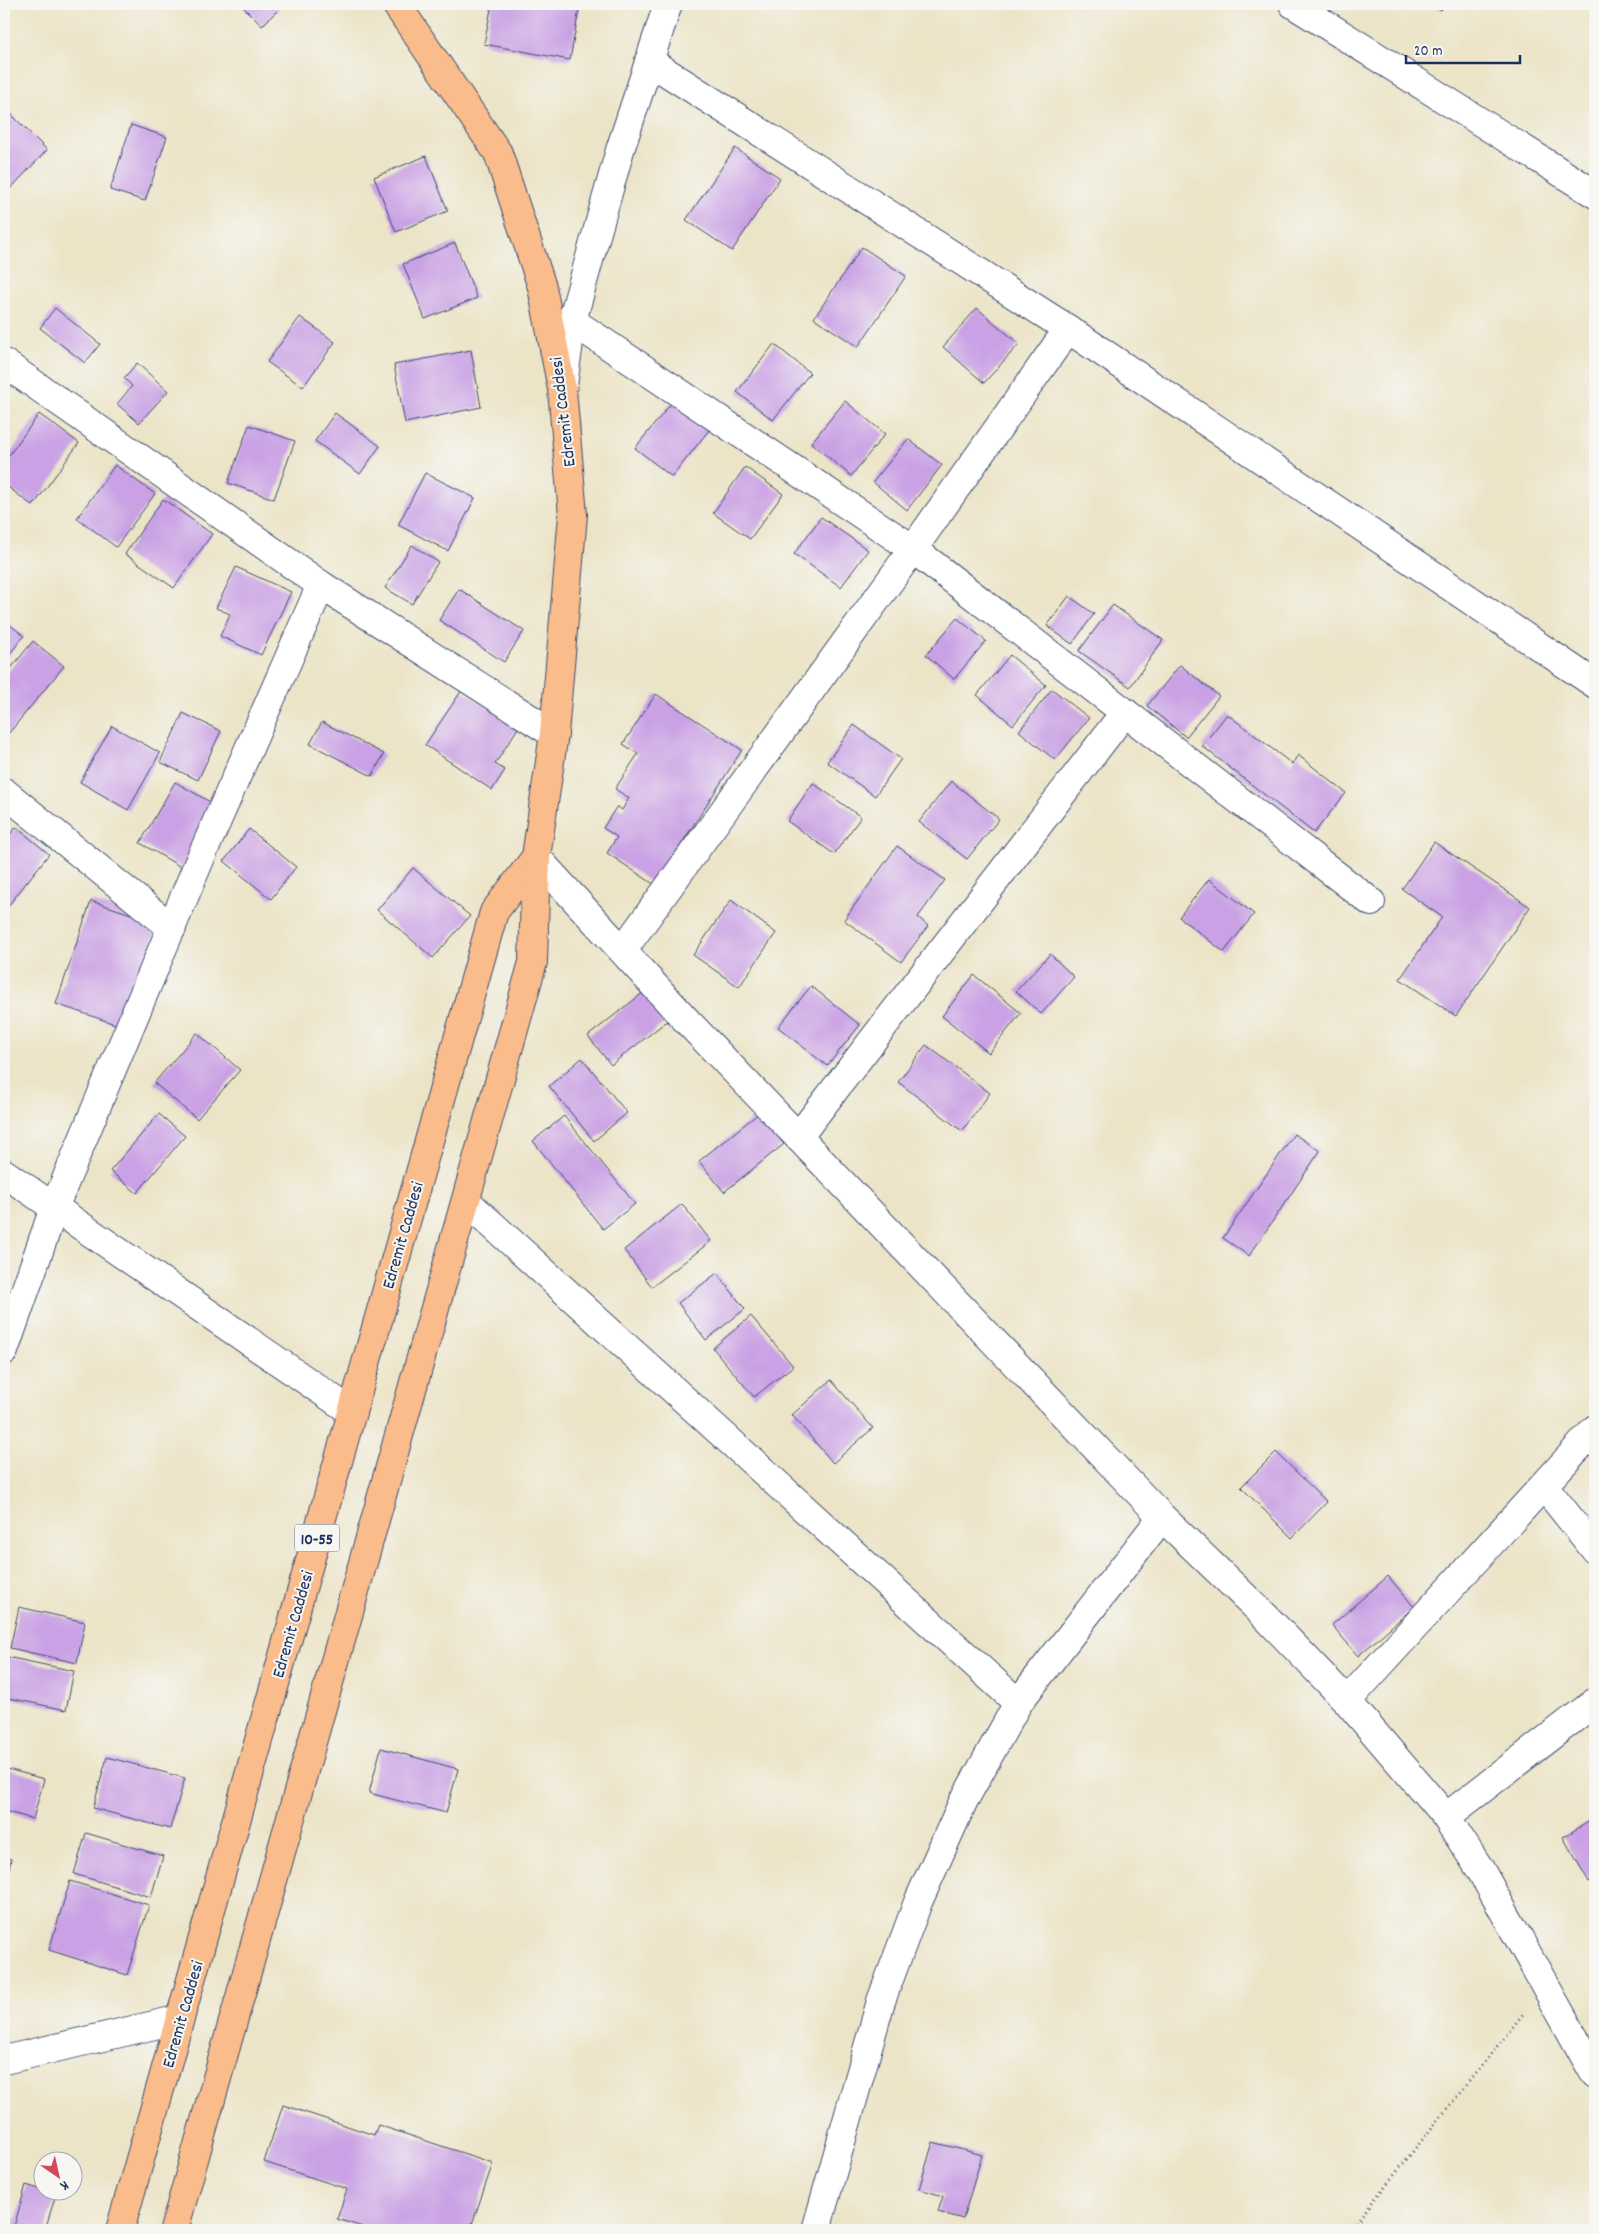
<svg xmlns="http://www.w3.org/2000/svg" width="1599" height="2234" font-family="Dekko,sans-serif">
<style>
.building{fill:#c9a1e4}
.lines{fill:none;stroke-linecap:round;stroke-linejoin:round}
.minor-casing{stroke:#3a4a6e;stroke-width:30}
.major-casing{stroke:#3a4a6e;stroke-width:30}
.path{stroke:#3a4a6e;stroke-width:3;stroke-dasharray:1 4;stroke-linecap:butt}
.minor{stroke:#fff;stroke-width:28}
.major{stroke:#fabc8b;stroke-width:28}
.labels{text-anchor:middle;stroke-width:4;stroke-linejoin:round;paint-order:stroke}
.shield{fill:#f6f6f2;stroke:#5d6b8a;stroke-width:1}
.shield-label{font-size:16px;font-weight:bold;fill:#1b2f5e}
.street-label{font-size:18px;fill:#1b2f5e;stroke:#f6f6f2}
</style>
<rect width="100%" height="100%" fill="#f6f6f2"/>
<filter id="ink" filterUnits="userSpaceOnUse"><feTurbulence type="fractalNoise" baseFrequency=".02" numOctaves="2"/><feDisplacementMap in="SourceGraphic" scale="10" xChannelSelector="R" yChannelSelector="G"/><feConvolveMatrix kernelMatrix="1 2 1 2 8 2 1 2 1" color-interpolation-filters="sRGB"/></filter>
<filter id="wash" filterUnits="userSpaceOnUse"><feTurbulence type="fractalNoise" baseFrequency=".0096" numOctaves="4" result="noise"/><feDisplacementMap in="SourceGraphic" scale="20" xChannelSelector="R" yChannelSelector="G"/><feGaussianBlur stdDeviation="1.12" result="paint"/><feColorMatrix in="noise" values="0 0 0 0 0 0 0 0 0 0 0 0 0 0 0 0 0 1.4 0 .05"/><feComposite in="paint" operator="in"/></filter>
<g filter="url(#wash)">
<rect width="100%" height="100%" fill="#ece4c7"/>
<g id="blocks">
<g class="building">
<polygon points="240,4 284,4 262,26"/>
<polygon points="492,4 580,4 570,60 484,44"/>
<polygon points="1431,4 1445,4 1441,10"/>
<polygon points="9,112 47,150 11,188 4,181 4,117"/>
<polygon points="131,125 167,137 145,201 110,190"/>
<polygon points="735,148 780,178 732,251 686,220"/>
<polygon points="426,156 448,211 396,232 374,177"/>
<polygon points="455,243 477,298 425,319 403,264"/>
<polygon points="862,247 906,276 858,347 814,318"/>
<polygon points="55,308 100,344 85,363 40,328"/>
<polygon points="977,308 1019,344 984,383 943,347"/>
<polygon points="300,317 335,342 303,387 267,362"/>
<polygon points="774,344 810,373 773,420 737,392"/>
<polygon points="471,350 481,407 405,423 394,365"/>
<polygon points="137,363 168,391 139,423 117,404 132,386 124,378"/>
<polygon points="673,401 709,430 672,477 635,448"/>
<polygon points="845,401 885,434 851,476 811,443"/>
<polygon points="335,413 380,446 360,474 315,441"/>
<polygon points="39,414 79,443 33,506 4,484 4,462"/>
<polygon points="249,425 295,441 274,499 228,483"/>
<polygon points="908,439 942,465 907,510 873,482"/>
<polygon points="115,465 155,494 116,547 77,518"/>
<polygon points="745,467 783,494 750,539 713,513"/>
<polygon points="425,473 475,498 448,551 398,525"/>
<polygon points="163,499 212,534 174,588 125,554"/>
<polygon points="821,517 868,550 841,587 794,554"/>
<polygon points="412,545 438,562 412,604 385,588"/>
<polygon points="236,567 291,592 261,655 220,636 230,614 216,608"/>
<polygon points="459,589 524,631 504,662 439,620"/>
<polygon points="1069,596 1094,614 1072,644 1047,626"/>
<polygon points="1113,605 1163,640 1130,687 1079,651"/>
<polygon points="957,618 986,641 954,679 926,655"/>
<polygon points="4,620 24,636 4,661"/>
<polygon points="33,641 64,666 9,733 4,729 4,677"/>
<polygon points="1010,655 1046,685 1013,725 977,695"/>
<polygon points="1180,665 1219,696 1186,737 1147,706"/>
<polygon points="1052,689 1089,718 1055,760 1019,731"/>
<polygon points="462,690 518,728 495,764 505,770 492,790 425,745"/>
<polygon points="656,694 742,750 655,885 607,853 617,837 603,828 617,806 622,810 629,798 615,789 638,754 623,744"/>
<polygon points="183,713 221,731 198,780 160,762"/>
<polygon points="1227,714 1292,764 1298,755 1346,793 1314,833 1202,746"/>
<polygon points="322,722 384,754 372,776 310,744"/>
<polygon points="854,725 901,759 875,796 827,762"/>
<polygon points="112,726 160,753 128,810 80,782"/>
<polygon points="951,781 999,819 967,859 919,822"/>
<polygon points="175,782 221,808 186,870 140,843"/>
<polygon points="813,783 861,817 834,854 787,821"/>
<polygon points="16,827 49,854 4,911 4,842"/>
<polygon points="249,829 296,867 271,899 224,861"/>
<polygon points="1434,842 1530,907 1456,1016 1400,979 1442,917 1402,889"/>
<polygon points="897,846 945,880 918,917 928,926 901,962 844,920"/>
<polygon points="413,868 470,916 433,958 377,910"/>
<polygon points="1209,879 1254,914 1224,952 1179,917"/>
<polygon points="731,900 776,933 739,987 693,955"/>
<polygon points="91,901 159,923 124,1027 56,1004"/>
<polygon points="1050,954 1074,977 1041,1014 1016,991"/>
<polygon points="974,975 1021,1013 989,1053 942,1016"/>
<polygon points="811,986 860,1025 827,1066 778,1027"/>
<polygon points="649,988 672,1017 611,1065 588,1036"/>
<polygon points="197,1033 240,1070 197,1119 154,1083"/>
<polygon points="926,1045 990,1093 962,1131 898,1082"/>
<polygon points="582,1058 627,1113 594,1141 549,1086"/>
<polygon points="759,1113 784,1144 724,1192 699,1161"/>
<polygon points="159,1114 185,1136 137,1193 110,1171"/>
<polygon points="564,1116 635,1204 603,1229 533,1141"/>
<polygon points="1294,1134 1320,1151 1249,1256 1223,1238"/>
<polygon points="682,1204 711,1241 652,1287 624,1250"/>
<polygon points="717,1273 745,1309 706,1340 678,1303"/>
<polygon points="751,1316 793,1366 754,1397 713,1348"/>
<polygon points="831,1380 873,1428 833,1463 792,1415"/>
<polygon points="1276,1452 1327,1502 1292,1538 1241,1487"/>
<polygon points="1388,1576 1414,1607 1358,1656 1332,1625"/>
<polygon points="19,1607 85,1622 77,1663 10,1648"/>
<polygon points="7,1657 74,1671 66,1710 4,1697 4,1669"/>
<polygon points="381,1748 458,1769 446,1813 369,1793"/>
<polygon points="107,1757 185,1778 170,1829 93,1808"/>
<polygon points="4,1768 44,1779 33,1819 4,1811"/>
<polygon points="1595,1818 1595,1892 1563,1837"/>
<polygon points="86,1833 163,1856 151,1897 74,1874"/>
<polygon points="4,1857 11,1859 5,1889 4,1889"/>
<polygon points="70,1881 149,1905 127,1975 49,1950"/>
<polygon points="283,2105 374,2135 378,2125 493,2163 470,2230 372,2230 337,2219 347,2189 264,2162"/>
<polygon points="933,2142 982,2155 963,2219 938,2212 943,2196 919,2189"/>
<polygon points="26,2185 56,2194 45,2230 13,2230"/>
</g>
</g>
</g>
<g filter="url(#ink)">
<use href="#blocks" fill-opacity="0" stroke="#3a4a6e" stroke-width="1"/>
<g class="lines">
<g class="minor-casing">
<g id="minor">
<polyline points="1293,4 1595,194"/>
<polyline points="572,321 913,549 1371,902"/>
<polyline points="1068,329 1595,684"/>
<polyline points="4,363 321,585 554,734"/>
<polyline points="563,385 572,321 620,150 668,4"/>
<polyline points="4,792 172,928"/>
<polyline points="536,857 687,1021 1162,1517 1265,1616 1347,1701 1446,1817 1480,1869 1595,2075"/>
<polyline points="623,950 913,549 1068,329 649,61"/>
<polyline points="799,1136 1125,712"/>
<polyline points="4,1173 352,1412"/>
<polyline points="466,1201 1018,1703"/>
<polyline points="4,1351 54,1208 198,864 321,585"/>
<polyline points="1544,1486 1595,1550"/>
<polyline points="1347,1701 1595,1429"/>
<polyline points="1446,1817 1595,1702"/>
<polyline points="4,2060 180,2019"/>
<polyline points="816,2230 881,2001 918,1902 963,1802 1018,1703 1162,1517"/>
</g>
</g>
<g class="major-casing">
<g id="major">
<polyline points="120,2230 494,912 536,857"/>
<polyline points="174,2230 533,962 536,857 554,734 573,515 562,389 542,287 498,153 396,4"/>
</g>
</g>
<polyline class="path" points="1350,2230 1523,2014"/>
<use href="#minor" class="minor"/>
<use href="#major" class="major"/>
</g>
</g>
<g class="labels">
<rect class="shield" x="294.5" y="1524.5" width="45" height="27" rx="4"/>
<g class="shield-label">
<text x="317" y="1544">10-55</text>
</g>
<g class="street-label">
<text transform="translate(562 412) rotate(-97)" y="6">Edremit Caddesi</text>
<text transform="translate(402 1235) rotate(-74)" y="6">Edremit Caddesi</text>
<text transform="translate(292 1624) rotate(-74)" y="6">Edremit Caddesi</text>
<text transform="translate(182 2014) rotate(-74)" y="6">Edremit Caddesi</text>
</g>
</g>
<rect width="1599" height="2234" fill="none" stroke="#f6f6f2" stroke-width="20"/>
<g transform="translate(58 2176) rotate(146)"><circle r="24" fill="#f6f6f2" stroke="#9ea6b7"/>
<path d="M0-4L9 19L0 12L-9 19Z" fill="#d1495b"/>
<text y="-8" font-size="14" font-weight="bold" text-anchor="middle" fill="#1b2f5e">K</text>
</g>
<path d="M1406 55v8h114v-8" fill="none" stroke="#1b2f5e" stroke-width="2.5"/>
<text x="1414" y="55" font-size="15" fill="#1b2f5e" stroke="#f6f6f2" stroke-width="4" paint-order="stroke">20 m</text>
</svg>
